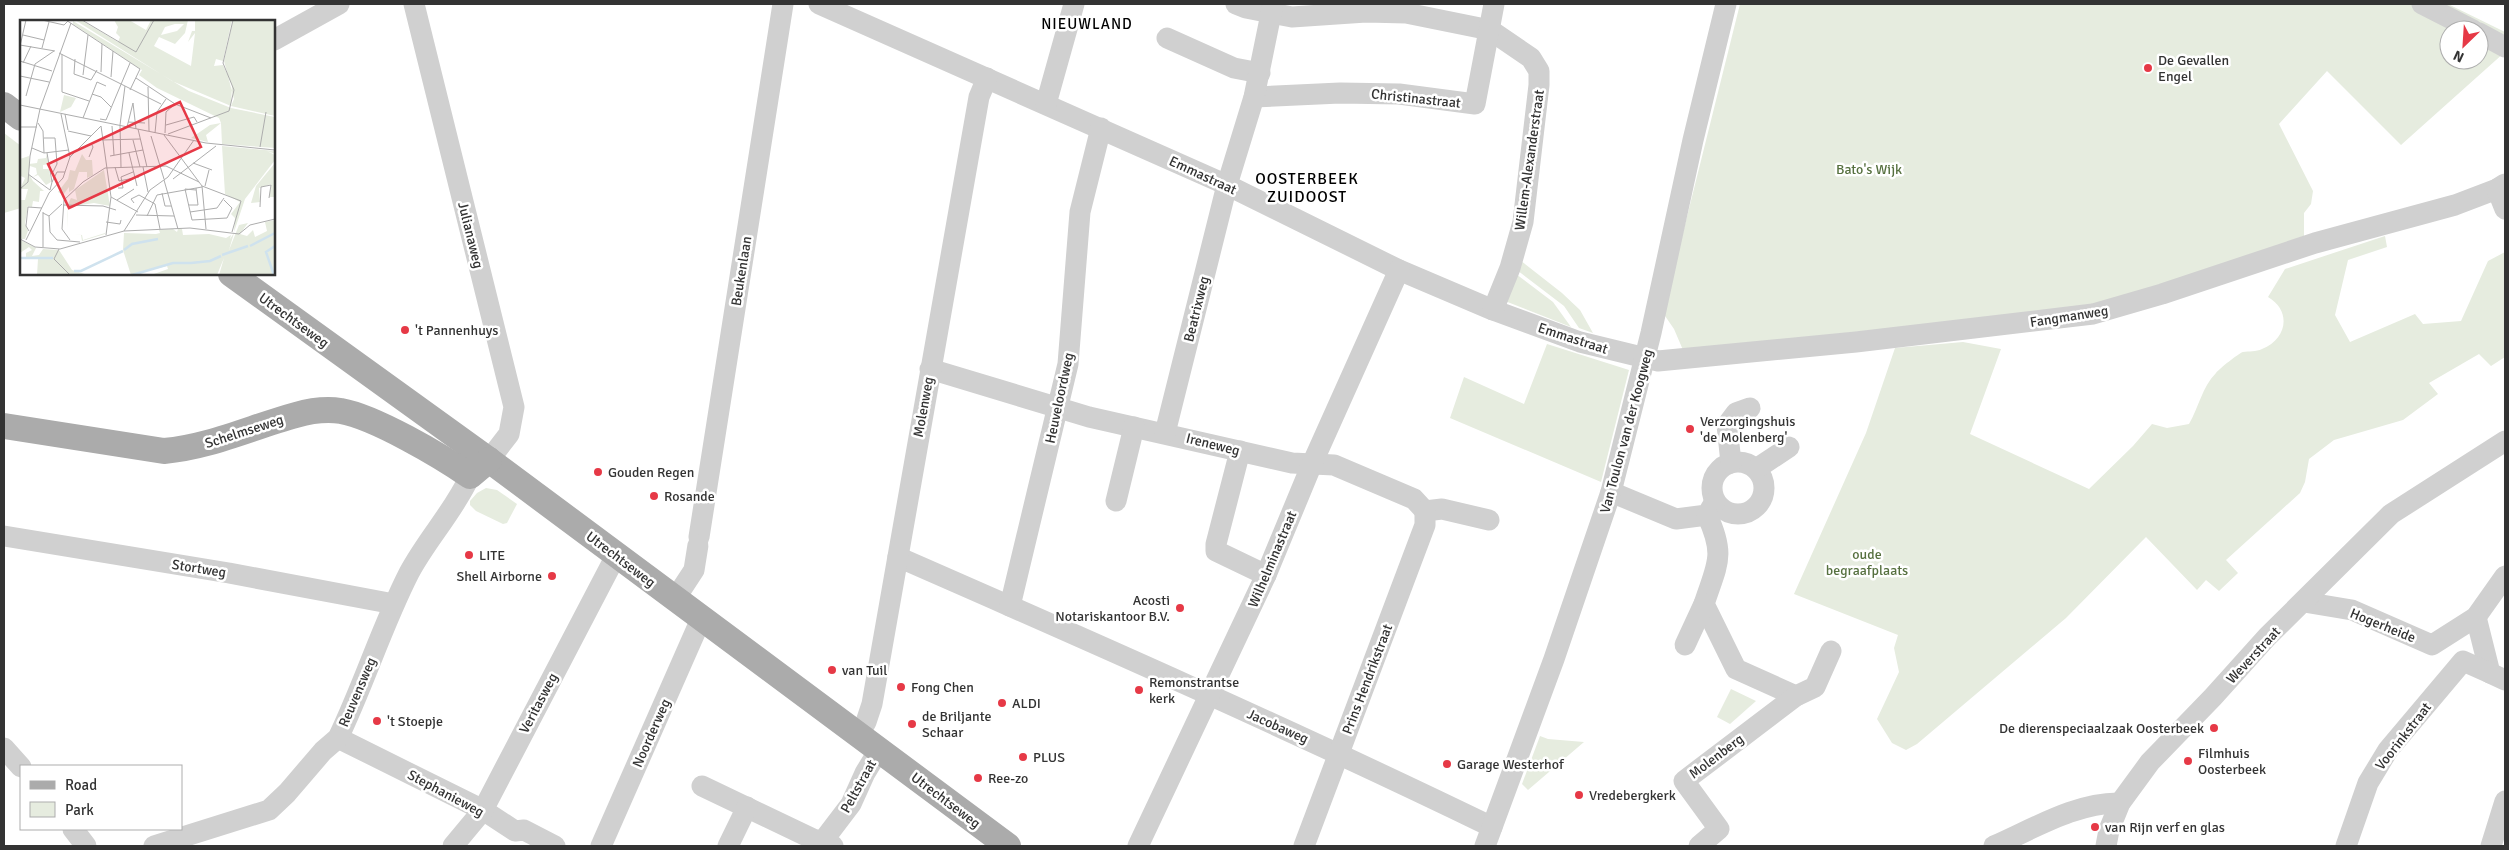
<svg xmlns="http://www.w3.org/2000/svg" width="2509" height="850" font-family="Signika,sans-serif">
<style>
.green{fill:#e6ecdf}
.lines{fill:none;stroke-linecap:round;stroke-linejoin:round}
.minor{stroke:#d0d0d0;stroke-width:21}
.major{stroke:#ababab;stroke-width:26}
.poi-dot{fill:#e63946;stroke:#fff;stroke-width:2}
.labels{text-anchor:middle;stroke-width:5;stroke-linejoin:round;paint-order:stroke}
.poi-label{font-size:14px;fill:#333;stroke:#fff;text-anchor:start}
.street-label{font-size:14px;fill:#333;stroke:#fff}
.park-label{font-size:14px;fill:#56703f;stroke:#fff}
.neighbourhood-label{font-size:15px;letter-spacing:1px;fill:#000;stroke:#fff}
.quarter-label{font-size:16px;letter-spacing:1px;fill:#000;stroke:#fff}
.inset-river{fill:none;stroke:#cfe2ee;stroke-width:2.5}
.inset-road{fill:none;stroke:#adadad;stroke-width:1}
.view{fill:#e63946;fill-opacity:0.15;stroke:#e63946;stroke-width:2.5}
.inset-edge{fill:none;stroke:#333;stroke-width:2.5}
</style>
<rect width="100%" height="100%" fill="#fff"/>
<g class="green">
<polygon points="1740,4 2416,4 2466,30 2449,30 2449,60 2479,60 2479,37 2505,52 2401,145 2327,71 2279,124 2313,191 2311,204 2304,213 2304,236 2106,306 1683,350 1674,329 1663,313"/>
<polygon points="2435,4 2448,4 2505,32 2505,39"/>
<polygon points="4,133 21,146 21,208 4,213"/>
<path d="M 2385,236 L 2387,247 L 2348,260 L 2335,315 L 2350,342 L 2415,314 L 2423,324 L 2461,321 L 2488,261 L 2505,252 L 2505,357 L 2491,366 L 2479,354 L 2429,383 L 2438,394 L 2403,420 L 2334,440 L 2309,459 L 2305,482 L 2300,493 L 2226,560 L 2238,573 L 2219,591 L 2206,580 L 2197,590 L 2146,537 L 2066,618 L 1917,744 L 1906,750 L 1892,743 L 1877,719 L 1899,672 L 1894,648 L 1898,635 L 1794,594 L 1866,433 L 1895,348 L 1963,342 L 2001,349 L 1970,434 L 2089,489 L 2133,446 L 2152,424 L 2167,428 L 2189,424 C 2199,407 2202,387 2216,373 C 2219,369 2239,353 2243,352 C 2249,351 2256,352 2262,349 C 2287,339 2292,311 2268,297 L 2285,269 Z"/>
<polygon points="1516,257 1562,293 1580,310 1593,333 1579,328 1564,306 1513,267"/>
<polygon points="1516,274 1553,302 1571,327 1505,301"/>
<polygon points="1547,344 1629,370 1601,482 1450,418 1464,377 1524,404"/>
<polygon points="486,488 497,490 517,504 507,523 503,524 476,511 470,505 470,501 477,493"/>
<polygon points="1731,689 1756,701 1730,724 1717,717"/>
<polygon points="1540,736 1548,739 1584,742 1528,790 1522,784"/>
</g>
<g class="lines">
<g class="minor">
<polyline points="414,4 514,407 509,434 489,460"/>
<polyline points="819,4 1227,185 1399,270 1493,310 1580,342 1658,361 1856,342 2093,314 2162,294 2315,243 2455,205 2497,189 2505,184"/>
<polyline points="1236,4 1246,8 1292,17 1366,12 1406,13 1490,30 1531,58 1539,71 1539,85 1523,222 1510,268 1493,310"/>
<polyline points="2422,4 2473,30"/>
<polyline points="2479,33 2505,47"/>
<polyline points="1167,38 1234,68 1260,73"/>
<polyline points="274,40 339,4"/>
<polyline points="1254,97 1340,93 1399,94 1475,104 1494,4"/>
<polyline points="1046,104 1074,4"/>
<polyline points="2497,189 2505,209"/>
<polyline points="930,369 1089,417 1292,463 1334,465 1414,499 1425,511 1442,509 1489,520"/>
<polyline points="1165,433 1227,185 1254,97 1273,4"/>
<polyline points="1240,451 1216,544 1216,551 1266,575"/>
<circle cx="1738" cy="488" r="26"/>
<polyline points="1731,463 1727,425 1736,413 1750,408"/>
<polyline points="1756,469 1789,447"/>
<polyline points="1611,492 1676,519 1707,515 1714,503"/>
<polyline points="1116,501 1134,427"/>
<path d="M 1707,515 C 1726,556 1717,564 1704,604 L 1736,669 L 1796,696"/>
<polyline points="4,536 229,573 394,604"/>
<polyline points="699,537 783,4"/>
<path d="M 898,557 C 1097,644 1296,732 1492,827"/>
<polyline points="675,599 694,570 698,545"/>
<polyline points="2304,602 2352,610 2432,645 2476,617 2505,576"/>
<polyline points="1010,606 1068,364 1080,212 1101,128"/>
<polyline points="2476,617 2490,673 2505,680"/>
<polyline points="1685,645 1704,604"/>
<polyline points="858,735 866,722 872,704 979,97 987,78"/>
<polyline points="338,738 483,810 515,831 524,830 555,846"/>
<polyline points="4,748 21,767"/>
<polyline points="702,786 813,839 833,846"/>
<polyline points="73,829 86,846"/>
<path d="M 154,846 L 269,810 L 287,793 L 323,751 L 338,738 C 364,684 382,626 409,573 C 427,539 454,511 470,476"/>
<polyline points="453,846 483,810 610,567 617,556"/>
<polyline points="601,846 701,619"/>
<polyline points="728,846 747,807"/>
<polyline points="819,846 851,804 865,773 879,750"/>
<polyline points="1138,846 1266,575 1312,464 1399,270"/>
<polyline points="1304,846 1425,525 1425,511"/>
<polyline points="1485,846 1554,659 1611,492 1651,333 1693,140 1726,4"/>
<polyline points="1699,846 1719,829 1684,781 1796,696 1815,687 1831,651"/>
<path d="M 1994,846 C 2033,829 2077,802 2120,803"/>
<polyline points="2106,846 2109,830 2120,803 2150,762 2213,697 2267,637 2391,514 2505,441"/>
<polyline points="2346,846 2368,783 2388,750 2463,661 2490,673"/>
<polyline points="2491,846 2505,801"/>
</g>
<g class="major">
<polyline points="4,105 21,118"/>
<polyline points="231,274 489,460 1008,846"/>
<path d="M 4,426 L 164,451 C 210,447 252,427 296,415 C 310,411 327,409 341,411 C 375,417 441,456 470,476 L 489,460"/>
</g>
</g>
<g class="poi-dot">
<circle cx="2148" cy="68" r="5"/>
<circle cx="405" cy="330" r="5"/>
<circle cx="1690" cy="429" r="5"/>
<circle cx="598" cy="472" r="5"/>
<circle cx="654" cy="496" r="5"/>
<circle cx="469" cy="555" r="5"/>
<circle cx="552" cy="576" r="5"/>
<circle cx="1180" cy="608" r="5"/>
<circle cx="832" cy="670" r="5"/>
<circle cx="901" cy="687" r="5"/>
<circle cx="1139" cy="690" r="5"/>
<circle cx="1002" cy="703" r="5"/>
<circle cx="377" cy="721" r="5"/>
<circle cx="912" cy="724" r="5"/>
<circle cx="2214" cy="728" r="5"/>
<circle cx="1023" cy="757" r="5"/>
<circle cx="2188" cy="761" r="5"/>
<circle cx="1447" cy="764" r="5"/>
<circle cx="978" cy="778" r="5"/>
<circle cx="1579" cy="795" r="5"/>
<circle cx="2095" cy="827" r="5"/>
</g>
<g class="labels">
<g class="poi-label">
<text x="2158" y="65">De Gevallen<tspan x="2158" dy="16">Engel</tspan></text>
<text x="415" y="335">'t Pannenhuys</text>
<text x="1700" y="426">Verzorgingshuis<tspan x="1700" dy="16">'de Molenberg'</tspan></text>
<text x="608" y="477">Gouden Regen</text>
<text x="664" y="501">Rosande</text>
<text x="479" y="560">LITE</text>
<text x="542" y="581" text-anchor="end">Shell Airborne</text>
<text x="1170" y="605" text-anchor="end">Acosti<tspan x="1170" dy="16">Notariskantoor B.V.</tspan></text>
<text x="842" y="675">van Tuil</text>
<text x="1149" y="687">Remonstrantse<tspan x="1149" dy="16">kerk</tspan></text>
<text x="911" y="692">Fong Chen</text>
<text x="1012" y="708">ALDI</text>
<text x="922" y="721">de Briljante<tspan x="922" dy="16">Schaar</tspan></text>
<text x="387" y="726">'t Stoepje</text>
<text x="2204" y="733" text-anchor="end">De dierenspeciaalzaak Oosterbeek</text>
<text x="2198" y="758">Filmhuis<tspan x="2198" dy="16">Oosterbeek</tspan></text>
<text x="1033" y="762">PLUS</text>
<text x="1457" y="769">Garage Westerhof</text>
<text x="988" y="783">Ree-zo</text>
<text x="1589" y="800">Vredebergkerk</text>
<text x="2105" y="832">van Rijn verf en glas</text>
</g>
<g class="street-label">
<text transform="translate(1416 98) rotate(6)" y="5">Christinastraat</text>
<text transform="translate(1529 160) rotate(-82)" y="5">Willem-Alexanderstraat</text>
<text transform="translate(1203 175) rotate(25)" y="5">Emmastraat</text>
<text transform="translate(471 235) rotate(76)" y="5">Julianaweg</text>
<text transform="translate(741 271) rotate(-81)" y="5">Beukenlaan</text>
<text transform="translate(1196 309) rotate(-76)" y="5">Beatrixweg</text>
<text transform="translate(2069 316) rotate(-9)" y="5">Fangmanweg</text>
<text transform="translate(294 320) rotate(36)" y="5">Utrechtseweg</text>
<text transform="translate(1573 338) rotate(18)" y="5">Emmastraat</text>
<text transform="translate(1059 398) rotate(-78)" y="5">Heuveloordweg</text>
<text transform="translate(923 407) rotate(-80)" y="5">Molenweg</text>
<text transform="translate(244 431) rotate(-18)" y="5">Schelmseweg</text>
<text transform="translate(1626 431) rotate(-75)" y="5">Van Toulon van der Koogweg</text>
<text transform="translate(1213 444) rotate(14)" y="5">Ireneweg</text>
<text transform="translate(621 559) rotate(37)" y="5">Utrechtseweg</text>
<text transform="translate(1272 559) rotate(-67)" y="5">Wilhelminastraat</text>
<text transform="translate(199 568) rotate(9)" y="5">Stortweg</text>
<text transform="translate(2383 625) rotate(22)" y="5">Hogerheide</text>
<text transform="translate(2253 655) rotate(-47)" y="5">Weverstraat</text>
<text transform="translate(1367 679) rotate(-69)" y="5">Prins Hendrikstraat</text>
<text transform="translate(357 692) rotate(-67)" y="5">Reuvensweg</text>
<text transform="translate(538 703) rotate(-62)" y="5">Veritasweg</text>
<text transform="translate(1278 726) rotate(24)" y="5">Jacobaweg</text>
<text transform="translate(651 733) rotate(-66)" y="5">Noorderweg</text>
<text transform="translate(2403 736) rotate(-52)" y="5">Voorinkstraat</text>
<text transform="translate(1716 756) rotate(-37)" y="5">Molenberg</text>
<text transform="translate(858 786) rotate(-61)" y="5">Peltstraat</text>
<text transform="translate(446 793) rotate(28)" y="5">Stephanieweg</text>
<text transform="translate(946 800) rotate(37)" y="5">Utrechtseweg</text>
</g>
<g class="park-label">
<text x="1869" y="174">Bato's Wijk</text>
<text x="1867" y="559">oude<tspan x="1867" dy="16">begraafplaats</tspan></text>
</g>
<g class="neighbourhood-label">
<text x="1087" y="29">NIEUWLAND</text>
</g>
<g class="quarter-label">
<text x="1307" y="184">OOSTERBEEK<tspan x="1307" dy="18">ZUIDOOST</tspan></text>
</g>
</g>
<g transform="translate(20 20)">
<rect width="255" height="255" fill="#fff"/>
<path d="M 55,0 L 61,0 L 98,22 L 100,17 L 96,13 L 98,7 L 94,0 L 109,0 L 126,10 L 131,0 L 212,0 L 203,41 L 196,39 L 194,46 L 203,45 L 212,65 L 211,86 L 152,61 ZM 168,0 L 175,1 L 175,11 L 172,11 L 168,22 L 175,13 L 171,46 L 134,26 L 139,17 L 155,24 L 165,13 ZM 155,4 L 164,4 L 157,11 L 141,15 L 145,7 ZM 213,0 L 255,0 L 255,96 L 211,86 L 214,79 L 204,41 ZM 53,1 L 169,71 L 211,88 L 255,97 L 255,128 L 202,124 L 201,103 L 186,115 L 188,122 L 171,118 L 190,105 L 201,103 L 199,98 L 137,68 L 119,55 L 122,50 L 53,4 ZM 44,75 L 56,78 L 51,87 L 40,92 ZM 202,126 L 255,131 L 255,134 L 247,131 L 255,135 L 255,140 L 225,179 L 214,212 L 215,198 L 211,194 L 220,182 L 205,174 ZM 26,134 L 29,144 L 23,145 L 23,149 L 29,149 L 31,162 L 26,165 L 18,155 L 13,157 L 17,154 L 16,148 L 10,146 L 8,152 L 13,161 L 24,171 L 20,171 L 19,182 L 13,181 L 12,187 L 8,186 L 5,203 L 8,211 L 5,219 L 0,219 L 0,180 L 5,180 L 8,169 L 0,169 L 5,158 L 1,156 L 0,159 L 0,139 L 9,136 L 9,144 L 17,143 L 18,139 L 26,138 ZM 62,134 L 66,140 L 72,140 L 73,155 L 67,158 L 67,152 L 59,152 L 54,169 L 49,172 L 49,167 L 43,175 L 38,172 L 48,159 L 50,150 L 55,151 ZM 255,143 L 255,177 L 249,177 L 251,164 L 239,168 L 240,182 L 231,183 L 236,166 ZM 84,150 L 90,186 L 74,183 L 47,187 L 47,195 L 48,209 L 53,214 L 62,215 L 63,220 L 85,213 L 86,201 L 70,200 L 86,201 L 85,214 L 62,221 L 61,215 L 53,214 L 48,209 L 47,186 L 51,178 L 57,180 L 55,170 ZM 255,200 L 255,255 L 199,255 L 204,238 L 197,255 L 131,255 L 148,249 L 147,246 L 111,255 L 103,230 L 104,213 L 136,214 L 140,213 L 139,210 L 153,209 L 157,212 L 158,209 L 162,209 L 163,215 L 189,214 L 206,218 L 211,215 L 210,219 L 214,213 L 209,230 L 219,205 L 228,203 L 220,214 L 227,216 L 233,210 L 235,217 L 247,211 L 245,202 ZM 1,220 L 16,228 L 12,236 L 19,235 L 23,229 L 39,230 L 52,250 L 68,255 L 17,255 L 18,239 L 6,239 L 6,233 L 12,230 L 9,227 L 0,233 Z" fill="#e6ecdf" fill-rule="evenodd"/>
<path class="inset-river" d="M 230,226 L 255,213M 104,230 L 112,224 L 138,219M 202,235 L 228,226M 0,238 L 33,238M 171,243 L 190,241 L 201,236M 54,251 L 61,251 L 103,231M 112,255 L 153,243 L 171,243M 254,255 L 246,232 L 255,226"/>
<path class="inset-road" d="M 22,0 L 44,5 L 48,1M 46,0 L 120,49 L 110,70M 62,0 L 116,32 L 134,0M 3,15 L 24,20M 0,25 L 35,31M 0,26 L 6,0M 22,28 L 29,2M 39,33 L 141,84M 42,34 L 42,72 L 69,81M 55,39 L 54,54 L 71,60 L 77,50M 0,41 L 32,51M 3,43 L 11,26M 81,52 L 82,24M 63,55 L 68,15M 0,56 L 29,62M 91,57 L 93,31M 116,58 L 155,84 L 191,98M 128,67 L 129,111M 72,74 L 81,77 L 91,87M 6,76 L 15,44 L 34,31M 0,85 L 186,123 L 255,130M 41,94 L 50,137M 45,94 L 48,110M 63,98 L 77,62 L 86,66M 80,99 L 86,100 L 110,43M 108,102 L 125,103M 18,103 L 23,111 L 24,133M 146,105 L 174,97 L 177,102M 81,106 L 91,177 L 86,215M 92,106 L 94,135M 0,107 L 17,107M 107,107 L 113,83 L 116,109M 118,109 L 127,147M 48,111 L 71,116M 135,113 L 137,92 L 146,79M 145,113 L 146,92 L 155,84M 148,114 L 209,91 L 214,70 L 203,43 L 213,0M 144,115 L 182,166 L 221,181 L 212,212M 131,116 L 144,159M 24,118 L 35,118 L 37,144 L 33,152M 82,120 L 120,119M 113,120 L 120,147M 240,127 L 246,92M 12,128 L 24,133 L 49,130M 27,133 L 32,162 L 30,170M 109,133 L 117,166M 90,136 L 123,130M 69,137 L 73,127 L 71,123M 173,143 L 192,150M 95,147 L 99,161 L 119,157M 101,147 L 100,105 L 105,66M 123,147 L 128,172M 8,154 L 30,170M 153,159 L 196,126M 144,160 L 158,209M 32,162 L 37,152 L 45,152M 182,166 L 186,209M 185,166 L 189,150M 98,168 L 103,168 L 101,157 L 113,152M 0,169 L 8,162 L 10,136 L 20,89 L 51,3M 176,170 L 165,169 L 172,200 L 207,198 L 212,188 L 204,180M 142,173 L 145,186 L 151,186M 91,177 L 118,192M 97,180 L 114,169M 114,183 L 111,179 L 119,175 L 135,184 L 140,209M 43,185 L 83,186 L 96,190M 169,185 L 178,185 L 176,168M 240,187 L 241,167 L 251,165 L 249,178M 23,192 L 23,227M 170,192 L 197,188 L 204,178M 23,193 L 29,196 L 30,212 L 37,220 L 60,222M 116,195 L 154,196M 29,196 L 42,184M 127,196 L 137,175 L 182,167M 86,202 L 100,204 L 101,200M 9,211 L 6,206 L 8,187 L 22,188M 104,211 L 130,170 L 148,157 L 174,120M 0,219 L 15,227 L 40,229 L 104,211 L 170,208 L 219,214 L 230,205 L 255,199M 6,220 L 29,173 L 43,158 L 50,137 L 81,106M 50,220 L 42,209 L 44,180 L 63,162 L 85,148 L 146,146 L 179,162M 39,229 L 34,239 L 50,255"/>
<path class="view" d="M 160,82 L 181,127 L 49,188 L 28,144 Z"/>
<rect width="255" height="255" class="inset-edge"/>
</g>
<rect width="2509" height="850" fill="none" stroke="#333333" stroke-width="10"/>
<rect x="20" y="765" width="162" height="65" fill="#ffffff" stroke="#adadad"/>
<rect x="30" y="781" width="25" height="8" fill="#ababab" stroke="#adadad"/>
<text x="65" y="790" font-size="15" fill="#333333">Road</text>
<rect x="30" y="802" width="25" height="15" fill="#e6ecdf" stroke="#adadad"/>
<text x="65" y="815" font-size="15" fill="#333333">Park</text>
<g transform="translate(2464 45) rotate(205)"><circle r="24" fill="#ffffff" stroke="#adadad"/>
<path d="M0-4L9 19L0 12L-9 19Z" fill="#e63946"/>
<text y="-8" font-size="14" font-weight="bold" text-anchor="middle" fill="#333333">N</text>
</g>
</svg>
